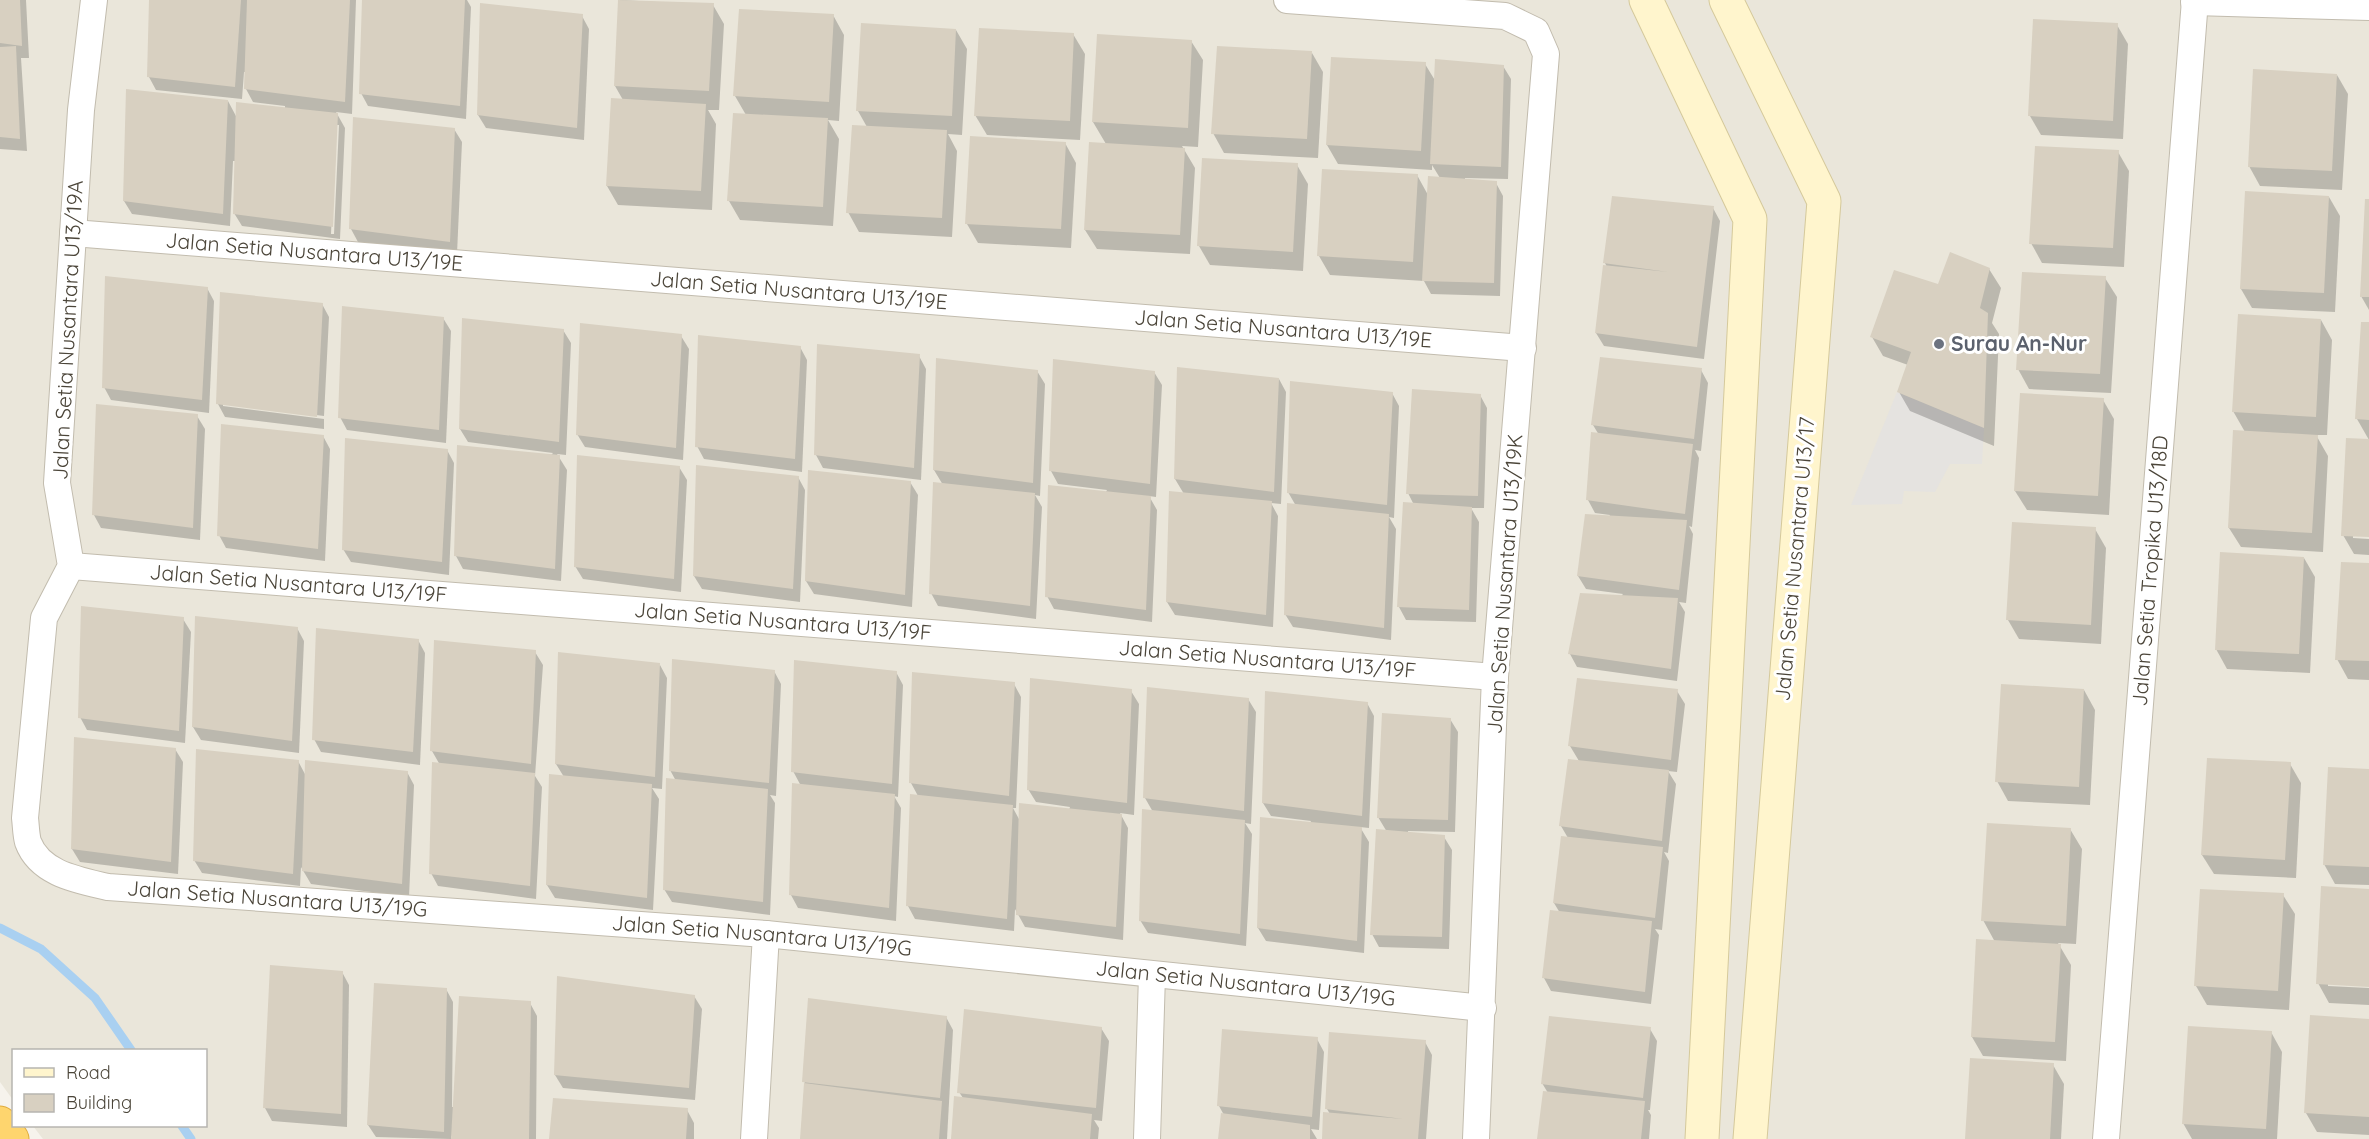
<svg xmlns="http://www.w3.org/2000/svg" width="2369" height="1139" font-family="Quicksand,sans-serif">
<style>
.residential{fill:#eae6da}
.parking{fill:#e5e3e0}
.shadow{fill:#0003;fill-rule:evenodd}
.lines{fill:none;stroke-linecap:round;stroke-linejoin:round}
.stream{stroke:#a9d0f1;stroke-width:9}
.building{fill:#d8d0c1}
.street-casing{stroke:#c2bcae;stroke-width:28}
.secondary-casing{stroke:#d5c99b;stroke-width:35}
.highway-casing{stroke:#dfab3d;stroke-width:35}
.street{stroke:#fff;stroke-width:26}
.secondary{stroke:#fff5cd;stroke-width:33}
.highway{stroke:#fed56e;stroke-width:33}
.worship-dot{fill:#6b7280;stroke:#fff;stroke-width:2}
.labels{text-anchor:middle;stroke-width:6;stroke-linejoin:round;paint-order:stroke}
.street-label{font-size:21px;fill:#4b4539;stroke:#fff}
.worship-label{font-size:21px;font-weight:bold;fill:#5b616d;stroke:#fff;text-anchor:start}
</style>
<rect width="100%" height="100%" fill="#f6f3ec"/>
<polygon class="residential" points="0,0 2369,0 2369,1139 43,1139 33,1126 206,1126 206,1050 14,1050 13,1100 0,1082"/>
<polygon class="parking" points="1897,392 1984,428 1982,464 1950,464 1935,492 1904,491 1902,504 1851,505"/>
<g class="shadow">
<polygon points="0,0 26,0 29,58 21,58 27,151 0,149"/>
<path d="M 151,0 L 356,0 L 352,114 L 336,112 L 345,128 L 340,239 L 242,226 L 234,213 L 236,161 L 233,161 L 230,226 L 132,214 L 124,201 L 228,101 L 237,118 L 285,109 L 285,106 L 253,102 L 246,89 L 246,72 L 244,72 L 242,99 L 156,90 L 149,77 ZM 336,125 L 339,125 L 334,234 L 331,234 Z"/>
<polygon points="363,0 467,0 471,7 466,119 368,106 361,93"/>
<polygon points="620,0 713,5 724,24 719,110 708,110 716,124 712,210 618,205 607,186 623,100 615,86"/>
<polygon points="833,15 844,35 839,121 828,120 839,139 833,226 740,220 729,201 746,115 735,96"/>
<polygon points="582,16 589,29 584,140 486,128 478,115"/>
<polygon points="2117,25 2128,44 2123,139 2041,135 2030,116"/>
<polygon points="956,30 967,49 962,135 948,134 957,151 952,237 859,232 848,212 867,127 858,111"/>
<polygon points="1073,34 1085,54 1080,140 987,135 975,115"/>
<polygon points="1191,41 1203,60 1198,147 1182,146 1195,168 1190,254 1097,249 1085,230 1106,144 1093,122"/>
<polygon points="1312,53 1323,72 1318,158 1224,153 1213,133"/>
<polygon points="1425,64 1436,82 1503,66 1511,79 1508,179 1465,178 1465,180 1496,183 1503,196 1500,296 1431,294 1424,281 1330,275 1319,256 1417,175 1428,195 1440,178 1432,165 1432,170 1338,164 1327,145"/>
<polygon points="2337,75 2348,94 2342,190 2260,186 2249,166"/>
<polygon points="454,129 462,142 457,254 358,242 351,229"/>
<polygon points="1065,143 1076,163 1071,248 978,243 967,224"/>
<polygon points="2118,152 2129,171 2124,267 2042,263 2031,243"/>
<polygon points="1297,165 1308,184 1303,271 1210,265 1199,246"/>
<polygon points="2329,197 2340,216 2335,312 2252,308 2241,289"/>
<polygon points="2369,201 2369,310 2361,296"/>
<polygon points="1713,208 1720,221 1704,359 1604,346 1596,333 1607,267 1605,263"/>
<polygon points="1989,269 2001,288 1992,323 1999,334 1994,446 1910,411 1899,392 1908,365 1883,356 1872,337 1939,286"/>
<polygon points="2105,278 2117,297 2111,393 2029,389 2018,369"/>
<polygon points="207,288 214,301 209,413 111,400 104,387"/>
<polygon points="322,304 329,317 324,416 223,403 223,406 324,419 324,429 225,417 218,404"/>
<polygon points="443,318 451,331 446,443 347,430 340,417"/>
<polygon points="2321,320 2332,340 2327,435 2316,435 2328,456 2323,552 2241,547 2229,528 2245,432 2233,411"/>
<polygon points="2369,324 2369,440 2357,419"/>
<polygon points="563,330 571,343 566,455 557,454 567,470 561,581 463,569 456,556 553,453 468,442 460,429"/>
<polygon points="681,336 689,349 683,460 585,447 577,434"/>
<polygon points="800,347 807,360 802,472 704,459 697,446"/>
<polygon points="919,356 926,369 921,480 823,468 816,455"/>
<polygon points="1701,370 1708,383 1701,451 1695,450 1699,458 1692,527 1689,526 1693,534 1686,603 1679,602 1685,612 1677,681 1577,667 1570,654 1623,594 1586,589 1578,576 1609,517 1610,515 1595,513 1588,500 1599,435 1593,425"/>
<polygon points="1037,371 1045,384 1040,496 1035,495 1042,507 1036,619 938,606 931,593 943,485 934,470"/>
<polygon points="1154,372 1162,385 1156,497 1149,496 1157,510 1152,622 1054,609 1047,596 1107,490 1058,484 1051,471"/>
<polygon points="1279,379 1286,392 1281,504 1271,503 1278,516 1273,627 1175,615 1167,602 1184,494 1175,479"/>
<polygon points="1392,393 1399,406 1394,518 1389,517 1396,529 1391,640 1293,627 1285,614 1296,506 1288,492"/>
<polygon points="1480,395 1487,408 1484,508 1471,508 1479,522 1476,622 1406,620 1399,607 1414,505 1408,493"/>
<polygon points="2103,400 2114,419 2109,515 2027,510 2015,491"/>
<polygon points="197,416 205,429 200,540 101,528 94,515"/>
<polygon points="323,436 330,449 325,561 226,548 219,535"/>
<polygon points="2369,440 2369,536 2353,535 2353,538 2369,539 2369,555 2354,554 2343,535"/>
<polygon points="447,450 454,463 449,575 351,562 343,549"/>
<polygon points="679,467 687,480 681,592 583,579 575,566"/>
<polygon points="798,477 805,490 800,602 702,589 694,576"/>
<polygon points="910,482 918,495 912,607 814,594 806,581"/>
<polygon points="2095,529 2106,548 2101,644 2019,639 2008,620"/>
<polygon points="2304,558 2315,577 2310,673 2227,669 2216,649"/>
<polygon points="2369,565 2369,680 2348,679 2337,659"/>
<polygon points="183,619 191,632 185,743 87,730 80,717"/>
<polygon points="297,628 304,641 299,753 201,740 193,727"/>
<polygon points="418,640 425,653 420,765 321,752 314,739"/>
<polygon points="535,652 543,665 535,776 542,787 536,899 438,886 431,873 440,765 432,751"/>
<polygon points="660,665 667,678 662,789 652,788 659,799 653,910 555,898 547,885 564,777 556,764"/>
<polygon points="774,671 781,684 776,796 770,795 775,803 770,915 672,902 664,889 676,781 670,770"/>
<polygon points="896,672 903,685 898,797 894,796 901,808 896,921 798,908 791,895 801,786 793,771"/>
<polygon points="1014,684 1021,697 1016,808 1013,808 1020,821 1069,810 1070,807 1036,802 1028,789 1131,691 1139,704 1134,815 1120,813 1128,828 1123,940 1025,927 1015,909 1014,931 915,919 908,906 918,796 911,783"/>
<polygon points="2084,690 2095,710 2090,805 2008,801 1997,781"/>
<polygon points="1677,691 1685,704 1677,772 1668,771 1676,784 1668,853 1664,852 1669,861 1662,930 1655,929 1659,935 1651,1004 1551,991 1544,978 1560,913 1554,903 1568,838 1561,826 1579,761 1570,746"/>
<polygon points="1248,699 1256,712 1251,824 1245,823 1252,834 1246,946 1148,933 1140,920 1153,812 1145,798"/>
<polygon points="1367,703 1374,716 1369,828 1360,827 1369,842 1364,953 1266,941 1258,928 1311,821 1271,816 1263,803"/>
<polygon points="1450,719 1458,732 1455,832 1408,831 1408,834 1444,837 1452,850 1449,949 1379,947 1372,934 1387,832 1378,817"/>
<polygon points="175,749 183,762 178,874 80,862 72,849"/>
<polygon points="298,761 306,776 407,772 414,785 409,897 311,884 301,867 300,886 202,873 194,860"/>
<polygon points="2290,764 2301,783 2296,878 2214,874 2202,855"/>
<polygon points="2369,771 2369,885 2335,884 2324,864"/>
<polygon points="2070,829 2082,849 2076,944 2058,943 2071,965 2066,1061 1983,1056 1972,1037 1995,942 1983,920"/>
<polygon points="2369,890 2369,985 2328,983 2328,986 2369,988 2369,1005 2329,1003 2318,983"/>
<polygon points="2283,895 2295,914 2289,1010 2207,1005 2196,986"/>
<polygon points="342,972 349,985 347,1127 272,1121 265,1108"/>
<polygon points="446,989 453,1002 452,1107 454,1107 530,1003 537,1016 536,1139 453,1139 451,1135 451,1139 376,1137 368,1125"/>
<polygon points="694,996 702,1009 695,1100 563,1088 555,1075"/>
<polygon points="810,1000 946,1017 953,1030 947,1139 801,1139"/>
<polygon points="2369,1020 2369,1135 2317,1132 2306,1113"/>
<polygon points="1101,1028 1109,1041 1102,1121 1094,1120 1099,1128 1098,1139 953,1139 963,1098 959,1092"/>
<polygon points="1650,1029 1657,1041 1650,1110 1648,1110 1651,1115 1649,1139 1538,1139 1548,1093 1542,1083"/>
<polygon points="2271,1032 2282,1052 2277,1139 2192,1139 2183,1123"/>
<polygon points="1317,1039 1324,1052 1319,1130 1311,1129 1317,1139 1219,1139 1224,1115 1219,1106"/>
<polygon points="1425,1042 1432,1055 1426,1139 1323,1139 1330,1114 1327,1109"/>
<polygon points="2053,1065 2064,1084 2061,1139 1967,1139"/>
<polygon points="687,1110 694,1123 694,1139 551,1139"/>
</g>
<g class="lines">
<g class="stream">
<polyline points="0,928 41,949 95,998 131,1050"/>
<polyline points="182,1126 191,1139"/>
</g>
</g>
<g class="building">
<polygon points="0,0 20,0 22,46 0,43"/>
<polygon points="149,0 241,0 235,87 147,77"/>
<polygon points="247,0 350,0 345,102 244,89"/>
<polygon points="362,0 465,0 460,106 359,94"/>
<polygon points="618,0 714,3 709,91 614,86"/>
<polygon points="480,3 583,14 577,128 477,115"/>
<polygon points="739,9 834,14 829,102 733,96"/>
<polygon points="2033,19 2118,23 2113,121 2028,116"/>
<polygon points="861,23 956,29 952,116 856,111"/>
<polygon points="979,28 1074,33 1070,121 974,116"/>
<polygon points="1097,34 1192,40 1188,128 1092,122"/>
<polygon points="16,46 20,139 0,137 0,47"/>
<polygon points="1217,46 1312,51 1307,139 1211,134"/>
<polygon points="1331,57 1426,62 1421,151 1326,145"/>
<polygon points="1435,59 1504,65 1501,167 1430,164"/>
<polygon points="2253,69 2337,74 2332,171 2248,167"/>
<polygon points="126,89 228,100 223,214 123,201"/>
<polygon points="611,98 706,104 701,191 606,186"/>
<polygon points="236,102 338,113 333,227 233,214"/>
<polygon points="733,113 828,118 823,207 727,201"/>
<polygon points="353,117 455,128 450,242 349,229"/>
<polygon points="852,125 947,130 942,218 846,213"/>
<polygon points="970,136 1066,142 1061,229 965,224"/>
<polygon points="1089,142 1185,148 1180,235 1084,230"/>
<polygon points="2035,146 2119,150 2113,248 2029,244"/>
<polygon points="1202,158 1298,163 1293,252 1197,246"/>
<polygon points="1322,169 1418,174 1413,262 1317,256"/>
<polygon points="1428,176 1497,181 1494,283 1422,281"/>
<polygon points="2245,191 2329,196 2324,293 2240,289"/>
<polygon points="1612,196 1714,206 1697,347 1595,333 1603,265 1668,272 1603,263"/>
<polygon points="2365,199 2369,199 2369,297 2360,297"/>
<polygon points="1950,252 1990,268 1980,308 1988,313 1984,428 1897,392 1911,352 1870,337 1894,270 1938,284"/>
<polygon points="2022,272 2106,276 2100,374 2016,370"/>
<polygon points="105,276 208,287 202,400 102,388"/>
<polygon points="220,292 323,303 317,417 216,404"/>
<polygon points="342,306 444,317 439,430 338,418"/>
<polygon points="2238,314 2321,319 2316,417 2232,412"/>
<polygon points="462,318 564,329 559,442 459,429"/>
<polygon points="2361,322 2369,322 2369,420 2355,419"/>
<polygon points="580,323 682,334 676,448 576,435"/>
<polygon points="698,335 801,346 795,459 695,447"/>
<polygon points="817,344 920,354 914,468 814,455"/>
<polygon points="1600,357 1702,368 1694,439 1591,425"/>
<polygon points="936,358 1038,370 1033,483 933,470"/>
<polygon points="1053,359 1155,371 1150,484 1049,471"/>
<polygon points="1177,367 1279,378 1274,492 1174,479"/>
<polygon points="1290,381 1393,392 1387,505 1287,493"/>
<polygon points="1412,389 1481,394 1478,496 1406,494"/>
<polygon points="2020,393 2104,398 2098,496 2014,491"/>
<polygon points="96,404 198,414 193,528 92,515"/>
<polygon points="221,424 324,435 318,549 217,536"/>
<polygon points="2233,430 2318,435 2312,533 2228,528"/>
<polygon points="1591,432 1693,444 1685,514 1586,500"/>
<polygon points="345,438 448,449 442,562 342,550"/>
<polygon points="2346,438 2369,439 2369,537 2341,536"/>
<polygon points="457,445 560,455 555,569 454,556"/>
<polygon points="577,455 680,466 674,579 574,567"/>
<polygon points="696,465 799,476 793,589 693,576"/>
<polygon points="808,470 911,481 905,595 805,581"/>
<polygon points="933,482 1035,493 1030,606 929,594"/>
<polygon points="1048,485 1151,496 1146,610 1045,597"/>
<polygon points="1169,491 1272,501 1266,615 1166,602"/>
<polygon points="1403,502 1472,507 1469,610 1397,607"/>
<polygon points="1287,503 1389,514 1384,628 1284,615"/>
<polygon points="1585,514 1687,520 1679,590 1577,576"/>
<polygon points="2012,522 2096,527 2091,625 2006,620"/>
<polygon points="2220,552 2304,557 2299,654 2215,650"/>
<polygon points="2341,562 2369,563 2369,661 2335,660"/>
<polygon points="1580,593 1678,598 1671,669 1568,654"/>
<polygon points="81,606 184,617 179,731 78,718"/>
<polygon points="195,616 298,627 292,741 192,727"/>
<polygon points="316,628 419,639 413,752 312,740"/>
<polygon points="434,640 536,650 531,764 430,751"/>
<polygon points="558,652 660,663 655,777 555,764"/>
<polygon points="672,659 775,670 769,783 669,771"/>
<polygon points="794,660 897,671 892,784 791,772"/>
<polygon points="912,672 1015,682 1009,796 909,783"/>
<polygon points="1030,678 1132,689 1127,803 1027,790"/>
<polygon points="1577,678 1678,689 1671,760 1568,746"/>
<polygon points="2001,684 2084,689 2079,787 1995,782"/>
<polygon points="1147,687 1249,698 1244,811 1143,798"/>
<polygon points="1265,691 1368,702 1362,816 1262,803"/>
<polygon points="1382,713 1451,718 1448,820 1377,818"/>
<polygon points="74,737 176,748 171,862 71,849"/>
<polygon points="196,749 299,760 293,874 193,861"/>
<polygon points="2207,758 2291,762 2285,860 2201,855"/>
<polygon points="1568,759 1669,770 1662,841 1559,826"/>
<polygon points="305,760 408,771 402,884 302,871"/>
<polygon points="432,762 535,773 530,886 429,874"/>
<polygon points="2328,767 2369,769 2369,867 2323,865"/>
<polygon points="549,774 652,784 647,898 546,885"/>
<polygon points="666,778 768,789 763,902 663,890"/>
<polygon points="792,783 895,794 889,908 789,895"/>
<polygon points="910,794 1013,805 1007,919 906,906"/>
<polygon points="1019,803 1122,814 1116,927 1016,915"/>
<polygon points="1142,809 1245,820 1240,934 1139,921"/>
<polygon points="1260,817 1362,827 1357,941 1257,928"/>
<polygon points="1987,823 2071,828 2066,926 1981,921"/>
<polygon points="1376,829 1445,835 1442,937 1370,935"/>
<polygon points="1561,836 1663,847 1655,918 1553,903"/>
<polygon points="2321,886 2369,889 2369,987 2316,984"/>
<polygon points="2200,889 2284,893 2278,991 2194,986"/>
<polygon points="1550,910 1652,921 1645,992 1542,978"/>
<polygon points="1976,939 2061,944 2055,1042 1971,1037"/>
<polygon points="270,965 343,971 341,1114 263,1108"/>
<polygon points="557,976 695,995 689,1088 554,1075"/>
<polygon points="374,983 447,988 444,1132 367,1125"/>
<polygon points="459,996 531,1001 529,1139 451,1139"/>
<polygon points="808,998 947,1016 940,1098 802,1082"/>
<polygon points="964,1009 1102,1027 1096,1108 957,1093"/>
<polygon points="2310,1015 2369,1019 2369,1117 2304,1113"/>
<polygon points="1549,1016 1651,1027 1643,1098 1541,1084"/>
<polygon points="2188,1026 2272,1031 2266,1129 2182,1124"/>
<polygon points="1222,1029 1318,1037 1312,1117 1217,1106"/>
<polygon points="1329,1032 1426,1040 1418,1139 1322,1139 1323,1112 1403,1119 1325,1109"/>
<polygon points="1970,1058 2054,1063 2050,1139 1965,1139"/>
<polygon points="804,1083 942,1101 939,1139 800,1139"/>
<polygon points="1543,1091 1645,1101 1641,1139 1537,1139"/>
<polygon points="954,1096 1092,1114 1090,1139 951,1139"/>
<polygon points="553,1098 688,1108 686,1139 549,1139"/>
<polygon points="1221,1113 1310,1125 1310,1139 1218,1139"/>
</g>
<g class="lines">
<g class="street-casing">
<g id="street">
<path id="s1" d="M 94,0 L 81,110 L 57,483 L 71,566 L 44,618 L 25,818 C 26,826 26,835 28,842 C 40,874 78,880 108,887 L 766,934 L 1483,1008"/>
<polyline points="1287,0 1505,16 1536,31 1546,54 1495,677 1476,1139"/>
<polyline points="2194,2 2369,7"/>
<path id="s2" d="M 73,233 L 1523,348"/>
<path id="s3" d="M 71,566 L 1495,677"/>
<polyline points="754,1139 766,934"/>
<polyline points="1147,1139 1152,975"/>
<path id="s4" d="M 2106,1139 L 2195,0"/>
</g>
</g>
<g class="secondary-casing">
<g id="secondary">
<polyline points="1646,0 1750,219 1702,1139"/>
<polyline points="1726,0 1824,201 1750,1139"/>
</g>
</g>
<g class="highway-casing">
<polyline id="highway" points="0,1123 12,1139"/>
</g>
<use href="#street" class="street"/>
<use href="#secondary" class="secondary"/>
<use href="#highway" class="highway"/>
</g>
<circle class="worship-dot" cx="1939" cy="344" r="6"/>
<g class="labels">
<g class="street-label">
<text dy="7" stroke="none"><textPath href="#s2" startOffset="242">Jalan Setia Nusantara U13/19E</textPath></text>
<text dy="7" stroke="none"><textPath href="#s2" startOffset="728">Jalan Setia Nusantara U13/19E</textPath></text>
<text dy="7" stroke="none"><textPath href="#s2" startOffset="1214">Jalan Setia Nusantara U13/19E</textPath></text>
<text transform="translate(68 330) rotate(-87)" y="7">Jalan Setia Nusantara U13/19A</text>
<text transform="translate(1795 559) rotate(-85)" y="7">Jalan Setia Nusantara U13/17</text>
<text dy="7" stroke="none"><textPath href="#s4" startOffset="570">Jalan Setia Tropika U13/18D</textPath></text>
<text dy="7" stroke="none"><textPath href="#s3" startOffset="228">Jalan Setia Nusantara U13/19F</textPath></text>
<text transform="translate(1505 584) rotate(-86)" y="7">Jalan Setia Nusantara U13/19K</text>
<text dy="7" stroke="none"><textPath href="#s3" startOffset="714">Jalan Setia Nusantara U13/19F</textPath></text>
<text dy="7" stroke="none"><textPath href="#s3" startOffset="1200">Jalan Setia Nusantara U13/19F</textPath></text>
<text dy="7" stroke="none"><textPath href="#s1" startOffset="1118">Jalan Setia Nusantara U13/19G</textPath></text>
<text dy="7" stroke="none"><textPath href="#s1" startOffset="1604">Jalan Setia Nusantara U13/19G</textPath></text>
<text dy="7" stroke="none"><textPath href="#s1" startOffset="2090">Jalan Setia Nusantara U13/19G</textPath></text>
</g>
<g class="worship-label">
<text x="1951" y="351">Surau An-Nur</text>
</g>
</g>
<rect x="12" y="1049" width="195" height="78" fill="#ffffff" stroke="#b7b5b0" stroke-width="1.5"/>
<rect x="24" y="1068" width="30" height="9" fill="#fff5cd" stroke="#b7b5b0" stroke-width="1.5"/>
<text x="66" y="1079" font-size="18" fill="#4b4539">Road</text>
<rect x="24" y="1094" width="30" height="18" fill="#d8d0c1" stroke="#b7b5b0" stroke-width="1.5"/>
<text x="66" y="1109" font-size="18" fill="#4b4539">Building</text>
</svg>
